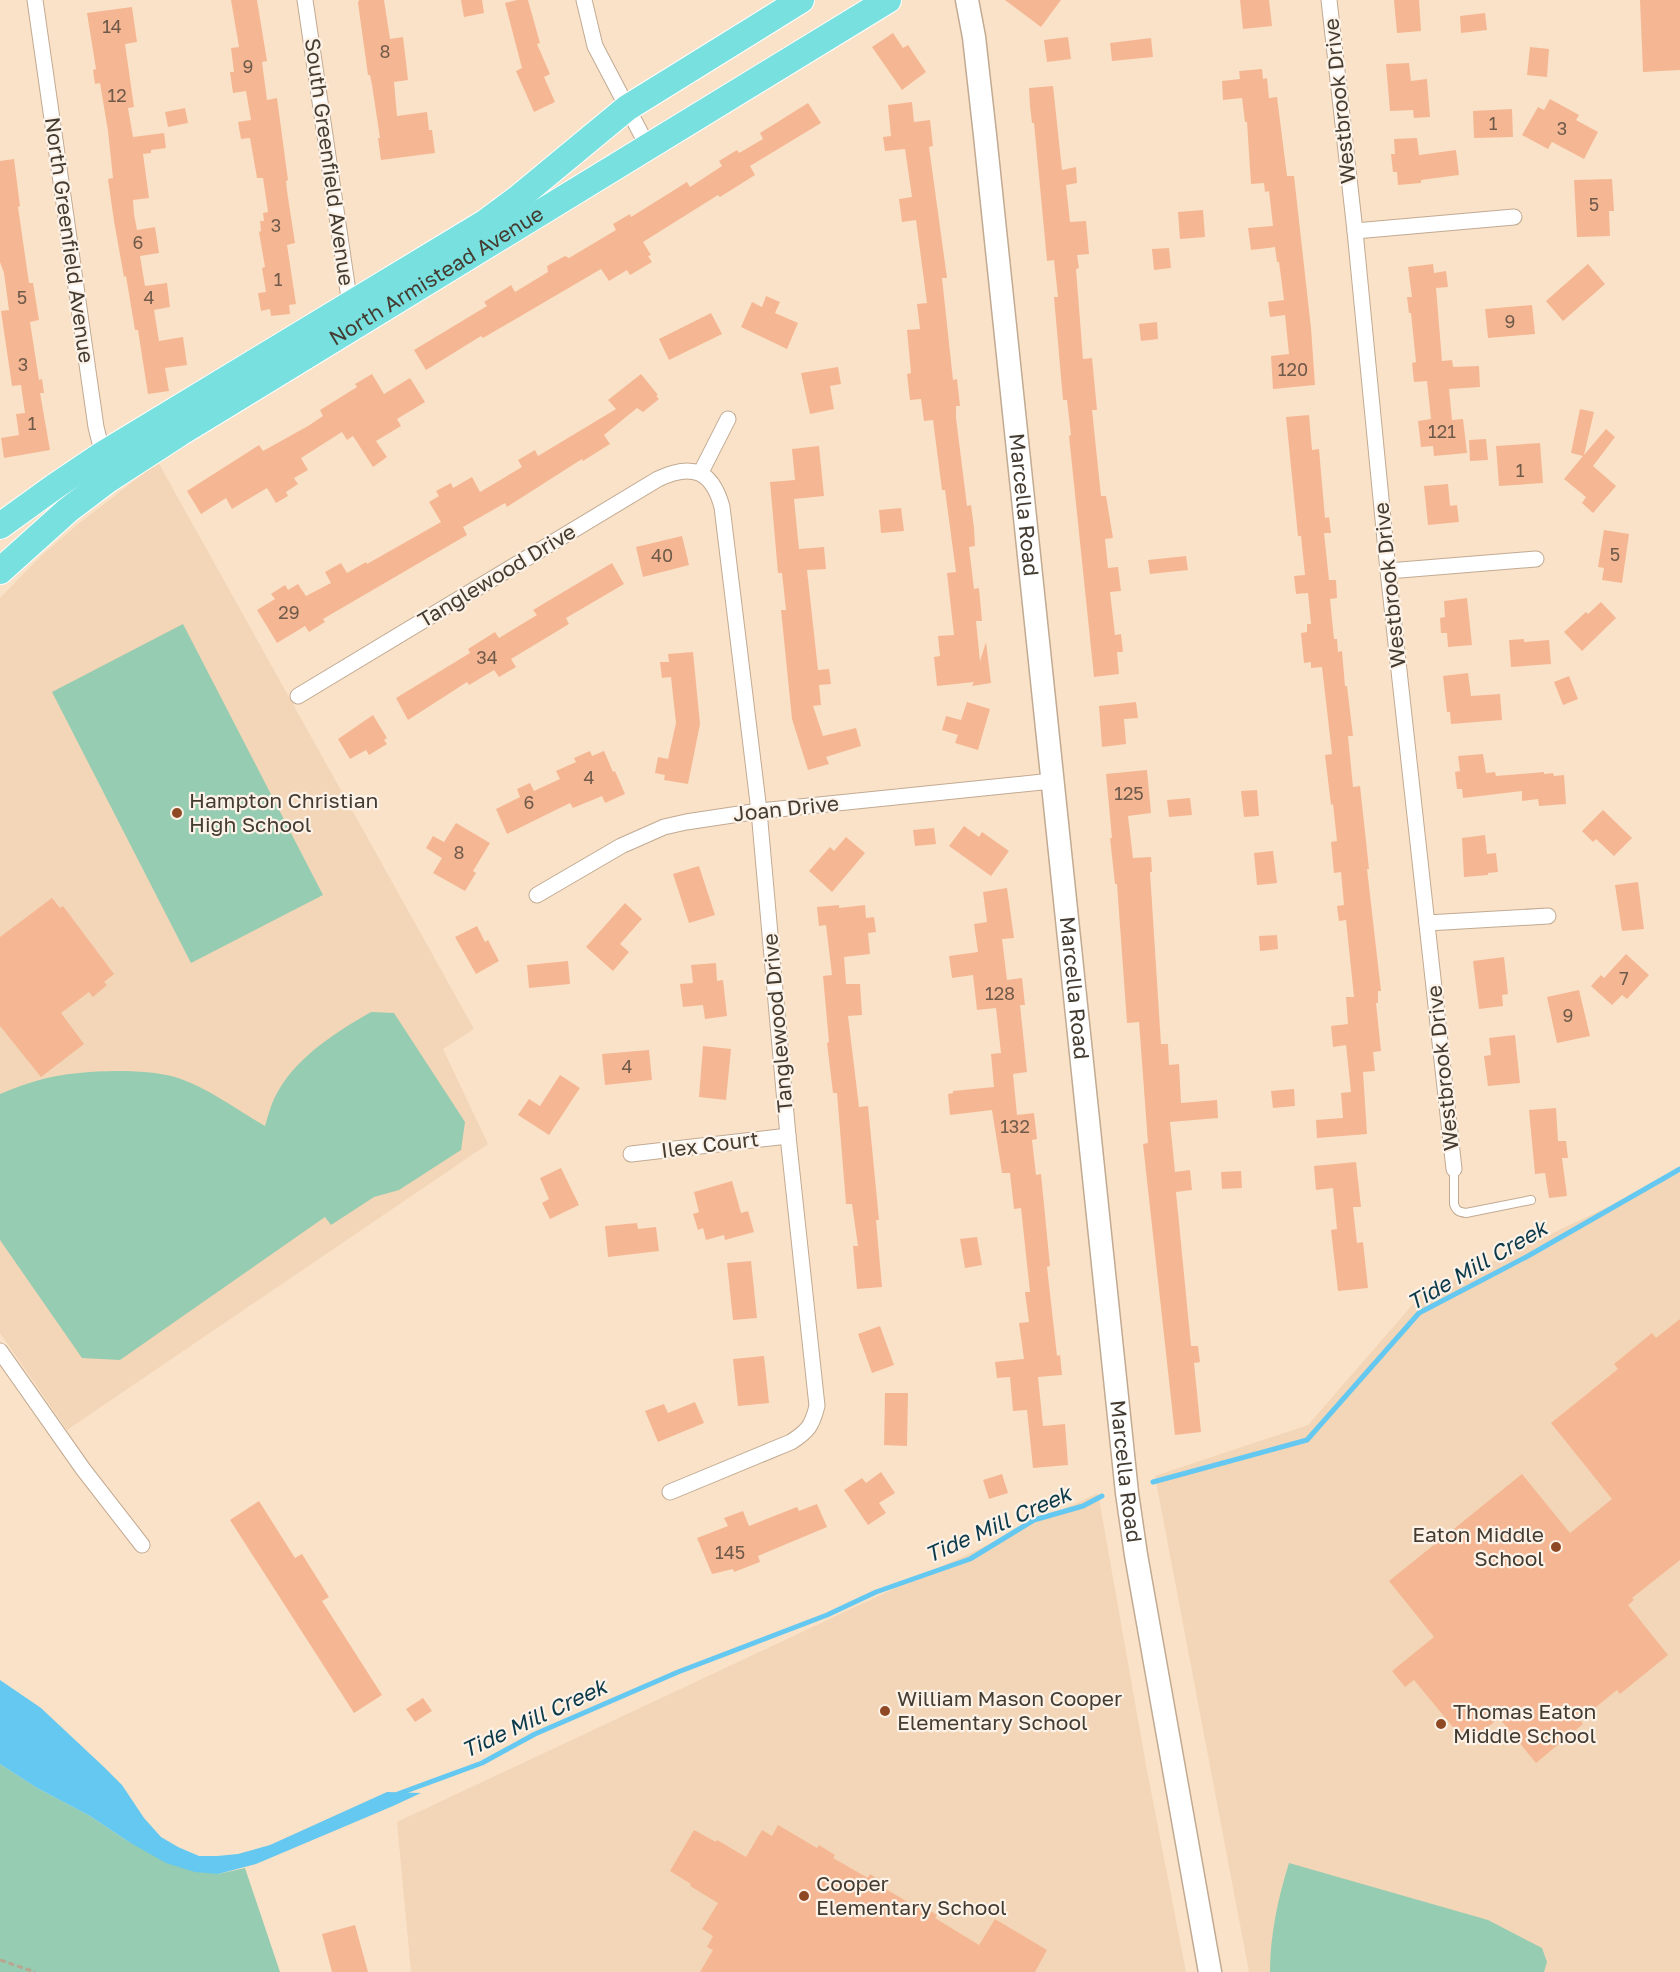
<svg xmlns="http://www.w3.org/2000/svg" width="1680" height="1972" font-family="'Golos Text',sans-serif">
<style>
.built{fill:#f3d6b7}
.green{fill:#95ccb2}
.water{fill:#65c8f0}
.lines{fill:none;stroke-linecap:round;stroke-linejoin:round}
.stream{stroke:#65c8f0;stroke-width:5}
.building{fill:#f5b793}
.lane-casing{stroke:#c1aa92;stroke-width:10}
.street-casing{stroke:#c1aa92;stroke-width:17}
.secondary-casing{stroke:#c1aa92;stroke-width:25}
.primary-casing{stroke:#fff;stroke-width:28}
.path{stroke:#b8a691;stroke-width:3;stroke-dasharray:6 3;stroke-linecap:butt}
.lane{stroke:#fff;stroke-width:8}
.street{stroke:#fff;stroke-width:15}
.secondary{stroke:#fff;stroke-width:22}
.primary{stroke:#78e0de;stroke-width:26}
.poi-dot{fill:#8f4824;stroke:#fcf2e8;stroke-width:2}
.labels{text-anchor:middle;stroke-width:4.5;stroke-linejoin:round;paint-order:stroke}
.number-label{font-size:18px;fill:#705a4a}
.street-label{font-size:21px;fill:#443b31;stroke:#fcf2e8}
.poi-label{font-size:21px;fill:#443b31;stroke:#fcf2e8;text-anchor:start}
.water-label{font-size:22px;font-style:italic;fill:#0c3a4b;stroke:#fcf2e8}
</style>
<rect width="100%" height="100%" fill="#fae2c8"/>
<g class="built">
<polygon points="158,462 474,1029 443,1049 488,1144 67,1430 0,1333 0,598 41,556 77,525"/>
<polygon points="1680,1173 1680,1972 1249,1972 1155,1476 1308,1425 1421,1295"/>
<polygon points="1098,1493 1146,1765 1186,1972 411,1972 397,1822"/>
</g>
<g class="green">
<polygon points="183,624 323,895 191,963 52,692"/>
<path d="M 371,1012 L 394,1013 L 465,1122 L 461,1150 L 399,1190 L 374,1197 L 331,1225 L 325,1217 L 120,1360 L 82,1358 L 0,1240 L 0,1094 C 14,1088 28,1083 43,1079 C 77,1070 148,1067 181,1079 C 211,1090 237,1110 265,1126 C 268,1116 271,1104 276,1095 C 295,1058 336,1032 371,1012 Z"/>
<polygon points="0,1764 37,1788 90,1816 129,1842 218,1874 245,1868 280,1972 0,1972"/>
<path d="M 1289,1863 L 1488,1920 L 1542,1948 L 1547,1962 L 1544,1972 L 1270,1972 C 1270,1935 1278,1898 1289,1863 Z"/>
</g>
<polygon class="water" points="0,1680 41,1708 105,1768 122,1785 144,1818 161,1837 178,1847 199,1856 217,1856 238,1854 270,1845 387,1792 421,1793 393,1806 256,1864 218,1874 195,1872 166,1863 129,1842 90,1816 37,1788 0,1764"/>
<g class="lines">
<g class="stream">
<polyline points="1153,1482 1307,1440 1419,1313 1528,1256 1680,1169"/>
<polyline points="395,1795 482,1763 535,1734 678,1672 827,1615 876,1592 970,1559 1034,1520 1083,1506 1102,1496"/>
</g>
</g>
<g class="building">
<polygon points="231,0 257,0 267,61 262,62 267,100 277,98 288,180 286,181 287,191 295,243 287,245 296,304 289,305 290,314 271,316 270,309 261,311 258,293 266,292 262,268 265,267 259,232 261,231 260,221 264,221 263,213 268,212 263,178 257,178 250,138 241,139 238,122 251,120 246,91 233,93 230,72 234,72 231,48 239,47"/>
<polygon points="359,0 384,0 390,39 403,37 406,62 408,80 394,82 397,116 427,112 429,130 432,130 435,153 381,160 378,138 380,138 372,85 370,75 368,75 358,3"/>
<polygon points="461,0 482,0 484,13 464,17"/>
<polygon points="517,0 528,0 540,43 537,44 550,74 544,77 555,102 534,112 516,71 522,68 505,3"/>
<polygon points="1005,0 1061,0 1041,27"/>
<polygon points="1240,0 1269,0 1272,26 1243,29"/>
<polygon points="1394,0 1419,0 1421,31 1397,33"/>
<polygon points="1640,0 1680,0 1680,70 1643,72"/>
<polygon points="132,7 137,42 125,44 134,107 128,108 133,137 164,133 166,148 151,150 151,153 143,154 149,198 133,200 134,214 137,230 155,227 159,253 140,256 145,286 167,283 170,307 154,310 159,341 183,337 187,365 165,368 169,391 148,394 138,330 135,330 126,276 124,277 114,221 108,179 113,178 108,131 100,83 95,84 93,70 96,69 87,13"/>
<polygon points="1485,13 1487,30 1461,33 1460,16"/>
<polygon points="893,33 903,48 908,45 926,72 902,90 872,47"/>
<polygon points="1068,37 1071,59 1047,62 1044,40"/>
<polygon points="1151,38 1153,57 1112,61 1110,43"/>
<polygon points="1530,47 1549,49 1547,77 1527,75"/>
<polygon points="1409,63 1411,81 1427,79 1430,117 1414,118 1413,110 1390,111 1386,64"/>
<polygon points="1262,69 1263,79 1267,78 1269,98 1277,97 1287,176 1294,176 1311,328 1315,385 1273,389 1271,356 1289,354 1285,315 1270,317 1268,302 1284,300 1279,262 1277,262 1275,247 1251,250 1248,228 1273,226 1269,191 1265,192 1264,183 1251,184 1247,122 1245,122 1242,98 1223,100 1222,81 1240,79 1239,71"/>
<polygon points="1053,86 1062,170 1076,167 1077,183 1066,185 1070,222 1086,221 1089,254 1077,255 1079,268 1076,269 1083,359 1092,358 1097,410 1092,410 1101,496 1106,496 1113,538 1105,539 1108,568 1118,567 1121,591 1110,592 1115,635 1121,634 1123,652 1117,652 1119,674 1094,677 1069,436 1071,435 1067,400 1063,400 1054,297 1058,297 1054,260 1047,261 1034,123 1032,123 1030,106 1029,88"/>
<polygon points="1550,99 1579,115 1576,120 1598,132 1584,159 1552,142 1548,149 1522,135 1538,107 1544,110"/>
<polygon points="912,102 914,122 930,120 933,146 929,147 947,278 942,278 953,380 957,379 960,406 956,406 956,418 967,506 971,505 974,528 975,546 969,547 974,589 979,588 982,621 976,621 980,661 986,642 991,683 972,686 974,682 937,686 934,657 940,656 938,636 954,635 947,573 956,572 945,490 942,490 933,420 924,421 921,399 910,400 907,374 911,373 907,330 920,329 917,304 927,303 916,220 902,222 899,199 912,197 905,149 885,151 883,137 891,136 888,105"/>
<polygon points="808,103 821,123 750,166 755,175 720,197 718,195 643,242 651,255 648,256 652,262 630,275 627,270 609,281 601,269 483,338 481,336 426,370 414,350 487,306 484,302 511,285 515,292 548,272 547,266 565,256 569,258 616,230 613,224 630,214 631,217 687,182 690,187 722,166 719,161 737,150 739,153 763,139 760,133"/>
<polygon points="185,108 188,123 168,127 165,112"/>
<polygon points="1512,109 1513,137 1474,138 1473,111"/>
<polygon points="1417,138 1419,155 1456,150 1459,175 1421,180 1421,183 1398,185 1397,172 1393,172 1391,154 1395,154 1394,139"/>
<polygon points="14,159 20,206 18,207 29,283 33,283 39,320 30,322 39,380 42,379 44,393 40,393 50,450 4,458 1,438 19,435 16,414 25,413 21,385 12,386 1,311 9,310 4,273 0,262 0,161"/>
<polygon points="1612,179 1614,211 1609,211 1610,236 1577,237 1574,180"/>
<polygon points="1203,210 1205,237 1180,239 1178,212"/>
<polygon points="1169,248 1171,268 1154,270 1152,249"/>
<polygon points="1433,264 1434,273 1446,271 1448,287 1436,288 1442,361 1452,360 1453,367 1479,366 1480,387 1449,389 1452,420 1463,419 1467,453 1434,456 1433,446 1421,447 1418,421 1431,419 1427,381 1414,382 1412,363 1416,362 1411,313 1409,313 1407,297 1412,297 1408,267"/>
<polygon points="1588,264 1605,284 1563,321 1546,301"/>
<polygon points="766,296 780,302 775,313 798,323 787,349 741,327 752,302 762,307"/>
<polygon points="1532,305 1535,334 1488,338 1485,309"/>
<polygon points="711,313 722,334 669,360 659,339"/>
<polygon points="1157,322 1158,339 1141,341 1139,324"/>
<polygon points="838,367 841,384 830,386 834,409 810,414 801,373"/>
<polygon points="372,374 384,394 410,378 425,402 397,419 401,426 376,441 387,457 373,467 353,436 347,440 342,432 301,458 308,470 294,478 298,484 286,492 288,496 276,503 267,488 232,509 226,498 201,514 187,491 259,445 263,451 308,426 323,416 320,410 357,387 355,384"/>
<polygon points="641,374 658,395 656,396 659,399 643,412 637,408 604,435 610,444 583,461 582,459 507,507 505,503 463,527 467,535 323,619 325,622 309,632 305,626 277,643 257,610 275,599 271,594 285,585 288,590 298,584 306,596 331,583 325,572 341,563 347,573 366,562 367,564 441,522 429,502 439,496 436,491 451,483 453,488 472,477 480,492 522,467 518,460 535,450 538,456 616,409 608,400"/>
<polygon points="1580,409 1594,412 1584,455 1606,429 1615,437 1593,466 1616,486 1593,513 1582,503 1586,497 1564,479 1583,456 1571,453"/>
<polygon points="1309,415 1312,450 1319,449 1325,518 1329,517 1331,533 1324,533 1329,580 1336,580 1337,598 1330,599 1334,639 1337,639 1338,652 1342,651 1345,686 1347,686 1353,736 1348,736 1353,787 1360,786 1369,869 1367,869 1381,991 1378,991 1378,1003 1376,1003 1381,1051 1373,1052 1375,1071 1363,1072 1367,1134 1317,1138 1316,1120 1343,1118 1341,1093 1351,1092 1346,1045 1333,1047 1331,1026 1348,1024 1346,997 1354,997 1346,920 1339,921 1337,906 1344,905 1341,872 1334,873 1331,842 1337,841 1333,804 1331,805 1325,755 1332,754 1322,667 1311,668 1311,662 1304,663 1301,633 1307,632 1307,624 1311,624 1308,593 1296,594 1294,576 1305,575 1301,536 1298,536 1286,417"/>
<polygon points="1486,439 1488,460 1470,461 1469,440"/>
<polygon points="1540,443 1543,483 1499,486 1496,446"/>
<polygon points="819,446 824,496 794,499 799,549 824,547 826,569 807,570 818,670 829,669 831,684 819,685 821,705 813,706 823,736 856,728 861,746 826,757 829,764 808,770 792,719 781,610 786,610 782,573 778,573 770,482 795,480 792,449"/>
<polygon points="1448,484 1450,506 1457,505 1459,522 1428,525 1424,486"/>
<polygon points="901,508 904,531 881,533 879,510"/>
<polygon points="1604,530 1629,534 1622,583 1602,580 1604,568 1598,567"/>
<polygon points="682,536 689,565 643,577 636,547"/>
<polygon points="1186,556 1188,570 1150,574 1148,560"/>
<polygon points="612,563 624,584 566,618 569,624 511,659 516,667 499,677 494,670 469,685 467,682 408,720 396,698 470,653 468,649 495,632 499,638 537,615 533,610"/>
<polygon points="1467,598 1472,645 1448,647 1447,633 1441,633 1440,618 1445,617 1444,601"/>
<polygon points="1601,602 1616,618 1582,651 1564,632 1586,612 1588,614"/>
<polygon points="1524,639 1524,642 1549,640 1551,664 1511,667 1509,640"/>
<polygon points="693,652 700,724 688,784 664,780 665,775 655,773 658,757 668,759 676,723 671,677 662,678 660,662 669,662 668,654"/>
<polygon points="1468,673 1471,696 1500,694 1502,720 1451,724 1450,712 1447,712 1443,676"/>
<polygon points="1569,676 1578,699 1563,705 1554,682"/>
<polygon points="967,702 990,709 978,750 955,743 958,735 942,730 946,716 961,720"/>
<polygon points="1136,702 1138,718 1124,719 1126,744 1102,747 1099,706"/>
<polygon points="373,715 387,738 384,740 387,744 369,755 366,750 350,759 338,739"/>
<polygon points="590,751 592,756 604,751 613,772 615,771 625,794 605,803 602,796 573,808 570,803 507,834 496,809 520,797 517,789 530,783 534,791 560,779 556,771 576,762 574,758"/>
<polygon points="1483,754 1486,773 1495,772 1496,776 1544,772 1544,774 1553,773 1554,776 1564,775 1566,804 1539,806 1538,799 1522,801 1522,791 1463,798 1462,789 1457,789 1455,772 1460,771 1458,756"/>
<polygon points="1147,770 1151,813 1128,816 1133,858 1151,857 1152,872 1150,872 1161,1044 1168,1044 1169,1065 1179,1064 1181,1103 1217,1100 1218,1118 1170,1122 1175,1172 1190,1170 1192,1190 1176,1192 1191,1346 1198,1346 1200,1362 1194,1363 1201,1432 1175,1435 1143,1144 1148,1143 1139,1022 1127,1023 1117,884 1115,884 1110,838 1112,838 1106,774"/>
<polygon points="1257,790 1259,816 1244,817 1241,791"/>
<polygon points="1190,798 1192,815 1169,817 1167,800"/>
<polygon points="1603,810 1632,838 1614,856 1596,839 1593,842 1582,831"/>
<polygon points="456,823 490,843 473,871 476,873 465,891 433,873 442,858 426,848 433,836 444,842"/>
<polygon points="964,826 979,837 982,832 1009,851 991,876 949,846"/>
<polygon points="934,828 936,844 915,846 913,830"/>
<polygon points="1485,835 1487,854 1496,853 1498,872 1488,873 1488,875 1464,877 1462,838"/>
<polygon points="846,837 865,853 832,892 809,871 830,847 834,851"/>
<polygon points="1273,851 1277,883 1257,885 1254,853"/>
<polygon points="699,866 715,915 689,923 673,874"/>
<polygon points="1638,882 1644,929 1622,931 1615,885"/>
<polygon points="1007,888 1014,938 1002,939 1007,980 1022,978 1025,1005 1020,1005 1027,1072 1013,1074 1017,1115 1034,1113 1037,1139 1032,1140 1036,1175 1041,1174 1050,1266 1047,1267 1057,1356 1060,1355 1062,1375 1038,1377 1043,1426 1065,1424 1068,1465 1033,1468 1027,1410 1013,1411 1010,1377 997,1378 995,1362 1024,1359 1019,1323 1029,1322 1025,1292 1030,1292 1021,1208 1014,1209 1010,1173 1002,1173 992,1110 950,1115 948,1094 953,1093 953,1091 994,1087 991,1054 1001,1053 996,1008 977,1010 973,975 952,978 949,956 978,952 974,924 987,922 983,892"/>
<polygon points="52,898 60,908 63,906 114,974 104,982 107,985 93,997 89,992 61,1013 84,1044 41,1077 0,1026 0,937"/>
<polygon points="625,903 642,919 620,944 629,952 613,971 586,947"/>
<polygon points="839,905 839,908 865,905 866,918 874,917 876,932 868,933 870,954 844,957 846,984 860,984 862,1015 848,1016 859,1107 868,1106 879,1220 876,1220 882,1287 857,1289 853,1246 858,1246 852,1204 846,1204 837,1093 833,1093 827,1043 829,1042 823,976 832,975 826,925 819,926 817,907"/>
<polygon points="477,926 485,942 488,940 499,961 476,974 455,937"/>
<polygon points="1277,935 1278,949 1260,951 1259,936"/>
<polygon points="1626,954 1649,975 1627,999 1622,995 1612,1005 1591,986 1601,975 1604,978"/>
<polygon points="1504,957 1508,994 1502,995 1503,1006 1479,1009 1473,961"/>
<polygon points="568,961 570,984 529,988 527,965"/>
<polygon points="716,963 717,981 723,980 727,1016 705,1019 703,1005 683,1007 680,984 693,983 691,965"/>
<polygon points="1579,990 1590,1036 1557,1043 1547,997"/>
<polygon points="1515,1035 1520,1083 1488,1086 1484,1056 1491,1055 1489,1038"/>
<polygon points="703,1046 731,1049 726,1100 699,1097"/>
<polygon points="649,1050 652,1080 605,1085 602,1054"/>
<polygon points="560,1075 580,1088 549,1135 518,1115 529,1099 540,1106"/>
<polygon points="1294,1089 1295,1106 1273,1108 1271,1091"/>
<polygon points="1556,1108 1558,1141 1566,1141 1568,1158 1562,1158 1567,1196 1549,1198 1545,1173 1535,1174 1529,1110"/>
<polygon points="1356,1162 1361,1207 1353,1207 1357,1243 1363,1242 1368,1288 1338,1291 1331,1230 1337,1229 1333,1188 1316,1190 1314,1166"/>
<polygon points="561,1168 579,1205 550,1219 542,1203 549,1199 540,1178"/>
<polygon points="1241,1171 1242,1188 1222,1189 1221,1172"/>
<polygon points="732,1181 741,1213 748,1211 754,1232 725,1240 724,1235 706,1240 703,1228 698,1230 693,1214 699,1212 694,1192"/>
<polygon points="637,1223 638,1229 656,1227 659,1251 608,1257 605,1226"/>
<polygon points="977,1237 982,1265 965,1268 960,1239"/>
<polygon points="751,1261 757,1318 733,1320 727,1263"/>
<polygon points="1680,1319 1680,1560 1632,1598 1634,1600 1628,1605 1668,1655 1620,1694 1617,1690 1580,1720 1583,1724 1536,1763 1499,1718 1467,1744 1414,1680 1405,1687 1392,1671 1434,1637 1389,1581 1522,1474 1570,1533 1612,1499 1551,1423 1618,1369 1614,1364 1652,1333 1656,1338"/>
<polygon points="880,1326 894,1365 872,1373 858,1334"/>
<polygon points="764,1356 769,1403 738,1406 733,1359"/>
<polygon points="885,1393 908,1393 907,1446 884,1445"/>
<polygon points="695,1402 704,1423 658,1442 645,1411 664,1404 668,1413"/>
<polygon points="881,1472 895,1493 879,1503 886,1513 868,1525 844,1490 862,1478 866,1483"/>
<polygon points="1002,1474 1008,1493 989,1499 983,1480"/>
<polygon points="259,1501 295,1558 302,1554 329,1597 322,1601 382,1695 354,1713 230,1520"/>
<polygon points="817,1504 827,1527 758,1556 760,1562 734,1572 733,1569 712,1574 697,1538 728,1526 724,1518 743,1511 749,1526 797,1507 799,1511"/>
<polygon points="423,1698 432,1711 415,1722 406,1709"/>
<polygon points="778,1825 817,1848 819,1845 835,1855 833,1858 868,1878 870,1874 886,1884 884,1888 918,1908 920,1905 937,1915 935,1918 979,1945 995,1919 1047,1950 1035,1972 700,1972 713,1950 707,1947 713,1936 702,1929 718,1903 690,1886 691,1884 670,1871 694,1830 716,1842 717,1840 746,1857 762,1830 772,1836"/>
<polygon points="355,1925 368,1972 332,1972 322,1934"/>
</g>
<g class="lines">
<g class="lane-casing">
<path id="lane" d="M 1454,1169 L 1454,1204 C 1456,1211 1459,1212 1466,1213 L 1531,1200"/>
</g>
<g class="street-casing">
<g id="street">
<polyline points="35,0 96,427 104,459"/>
<polyline points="305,0 350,305 352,310"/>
<polyline points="584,0 595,46 648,147"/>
<polyline points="1329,0 1355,231 1388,571 1454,1169"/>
<polyline points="1355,231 1514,217"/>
<polyline points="701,472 728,419"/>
<polyline points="1388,571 1536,559"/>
<path d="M 298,696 L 658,479 C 692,463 712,470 722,507 L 759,811 L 788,1136 L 817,1406 C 812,1426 808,1431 791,1442 L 670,1492"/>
<polyline points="537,895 621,846 664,827 686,822 759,811 1052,781"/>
<polyline points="1427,923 1548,916"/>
<polyline points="631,1154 788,1136"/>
<polyline points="0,1351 83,1469 142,1545"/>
</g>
</g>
<g class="secondary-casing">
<g id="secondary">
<path id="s1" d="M 967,0 L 974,37 L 985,135 L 1127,1493 L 1136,1555 L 1210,1972"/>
</g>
</g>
<g class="primary-casing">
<g id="primary">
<polyline points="0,526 54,487 103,454 486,222 517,199 627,108 801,0"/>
<path id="s2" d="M 0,571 L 68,510 L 109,479 L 180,433 L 888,0"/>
</g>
</g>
<polyline class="path" points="0,1960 35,1972"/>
<use href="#lane" class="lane"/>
<use href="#street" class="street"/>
<use href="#secondary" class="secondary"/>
<use href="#primary" class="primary"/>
</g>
<g class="poi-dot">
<circle cx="177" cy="813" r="6"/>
<circle cx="1556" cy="1547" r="6"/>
<circle cx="885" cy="1711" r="6"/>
<circle cx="1441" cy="1724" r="6"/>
<circle cx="804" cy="1896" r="6"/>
</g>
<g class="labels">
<g class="number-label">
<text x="112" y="33">14</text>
<text x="385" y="58">8</text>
<text x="248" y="73">9</text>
<text x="117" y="102">12</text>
<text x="1493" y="130">1</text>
<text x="1562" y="135">3</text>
<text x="1594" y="211">5</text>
<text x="276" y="232">3</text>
<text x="138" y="249">6</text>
<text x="278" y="286">1</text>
<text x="22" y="304">5</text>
<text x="149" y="304">4</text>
<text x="1510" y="328">9</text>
<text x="23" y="371">3</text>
<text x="1293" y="376">120</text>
<text x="32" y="430">1</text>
<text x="1442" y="438">121</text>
<text x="1520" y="477">1</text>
<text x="1615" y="561">5</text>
<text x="662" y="562">40</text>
<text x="289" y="619">29</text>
<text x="487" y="664">34</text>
<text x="589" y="784">4</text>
<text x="1129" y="800">125</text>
<text x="529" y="809">6</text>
<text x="459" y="859">8</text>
<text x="1624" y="985">7</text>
<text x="1000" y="1000">128</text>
<text x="1568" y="1022">9</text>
<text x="627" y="1073">4</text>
<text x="1015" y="1133">132</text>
<text x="730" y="1559">145</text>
</g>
<g class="street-label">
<text transform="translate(1340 101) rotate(-96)" y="7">Westbrook Drive</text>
<text transform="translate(329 162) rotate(82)" y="7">South Greenfield Avenue</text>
<text transform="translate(69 240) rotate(82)" y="7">North Greenfield Avenue</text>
<text dy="7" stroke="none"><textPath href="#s2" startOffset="528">North Armistead Avenue</textPath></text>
<text dy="7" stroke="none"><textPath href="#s1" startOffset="508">Marcella Road</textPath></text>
<text transform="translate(497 576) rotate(-31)" y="7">Tanglewood Drive</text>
<text transform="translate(1390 585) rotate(-96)" y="7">Westbrook Drive</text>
<text transform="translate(786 809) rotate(-6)" y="7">Joan Drive</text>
<text dy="7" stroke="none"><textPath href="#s1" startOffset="994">Marcella Road</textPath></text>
<text transform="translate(778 1023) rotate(-95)" y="7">Tanglewood Drive</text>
<text transform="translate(1443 1068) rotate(-96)" y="7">Westbrook Drive</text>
<text transform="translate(710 1145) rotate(-7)" y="7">Ilex Court</text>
<text dy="7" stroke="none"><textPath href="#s1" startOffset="1480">Marcella Road</textPath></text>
</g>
<g class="poi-label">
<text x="189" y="808">Hampton Christian<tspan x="189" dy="24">High School</tspan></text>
<text x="1544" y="1542" text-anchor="end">Eaton Middle<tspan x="1544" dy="24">School</tspan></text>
<text x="897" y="1706">William Mason Cooper<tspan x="897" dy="24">Elementary School</tspan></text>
<text x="1453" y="1719">Thomas Eaton<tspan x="1453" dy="24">Middle School</tspan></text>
<text x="816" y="1891">Cooper<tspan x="816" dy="24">Elementary School</tspan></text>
</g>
<g class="water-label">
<text transform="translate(1477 1265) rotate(-30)" y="8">Tide Mill Creek</text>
<text transform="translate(998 1524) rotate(-24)" y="8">Tide Mill Creek</text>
<text transform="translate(534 1718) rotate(-25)" y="8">Tide Mill Creek</text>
</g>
</g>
</svg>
